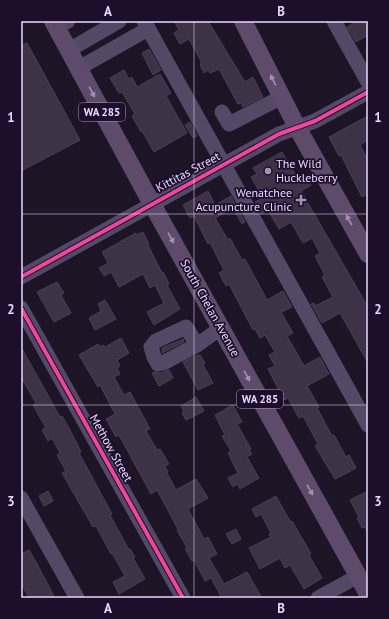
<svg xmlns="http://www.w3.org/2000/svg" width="389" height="619" font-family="'PT Sans',sans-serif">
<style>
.building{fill:#3d3246;stroke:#4c3f58}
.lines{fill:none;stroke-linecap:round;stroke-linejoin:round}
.minor{stroke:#534966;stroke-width:15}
.major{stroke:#5e4a6a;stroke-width:18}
.cycleway-casing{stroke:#1d0e2b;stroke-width:6}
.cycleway{stroke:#ed469a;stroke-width:4}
.oneway{fill:#a491b4}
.grid{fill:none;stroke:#e9d8ff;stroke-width:1;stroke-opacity:0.55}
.poi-dot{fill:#a293b3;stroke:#1d0e2b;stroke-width:1.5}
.labels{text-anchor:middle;stroke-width:3.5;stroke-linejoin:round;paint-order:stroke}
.shield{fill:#1d0e2b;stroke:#ac9bbf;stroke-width:1}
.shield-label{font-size:11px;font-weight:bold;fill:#e9d8ff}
.poi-label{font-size:12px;fill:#e9d8ff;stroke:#1d0e2b;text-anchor:start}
.street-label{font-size:12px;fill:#e9d8ff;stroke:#1d0e2b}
.neatline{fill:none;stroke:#e9d8ff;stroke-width:1.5}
.grid-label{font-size:13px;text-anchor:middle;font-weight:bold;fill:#e9d8ff}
</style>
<rect width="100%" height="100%" fill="#1d1425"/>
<g class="building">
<polygon points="174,21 208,21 245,82 253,77 263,97 243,107 241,103 238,104 219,69 210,73 208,70 204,73 200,65 201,64 201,61 189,39 180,44 174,33 179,30"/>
<polygon points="357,21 368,21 368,35 356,42 347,27"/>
<polygon points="27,43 80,140 21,171 21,46"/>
<polygon points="149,49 161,70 153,75 142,53"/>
<polygon points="124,70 129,79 132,77 137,87 160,74 171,93 166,96 187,133 154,152 142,131 141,132 132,116 135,114 122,92 119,93 110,78"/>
<polygon points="368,116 368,140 360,145 368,160 368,194 362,197 341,155 339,156 329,137"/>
<polygon points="190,122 197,136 193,138 185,125"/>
<polygon points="282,152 298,179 306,175 311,185 301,191 368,307 368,363 340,313 322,323 311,304 314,303 315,306 333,297 322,277 325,275 315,256 320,253 312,238 303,243 291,222 279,229 268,210 261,214 255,202 263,198 251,177 257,174 253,168"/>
<polygon points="208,191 215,205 231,196 245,222 242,224 233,208 215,218 228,240 230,238 242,260 245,259 267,300 283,291 292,307 281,312 293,333 287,336 304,366 320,357 329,374 307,386 319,407 317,408 332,436 334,435 346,457 349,455 356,468 335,479 315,446 318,444 303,416 299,418 288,398 284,400 268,369 275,366 269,355 275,352 265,335 260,338 255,329 253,330 229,284 226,286 219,273 224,270 210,243 208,244 194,216 190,218 183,205"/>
<polygon points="143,232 149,244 148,245 162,273 163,272 169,284 167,285 180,309 154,325 147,312 164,303 155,285 150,288 143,274 119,287 111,272 104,276 99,268 108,263 102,252 136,233 137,235"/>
<polygon points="57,282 64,293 61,295 71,313 54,322 37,292"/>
<polygon points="105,300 116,319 95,330 89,318 101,311 98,304"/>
<polygon points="121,338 129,353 117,360 120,366 117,368 120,374 114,377 124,395 130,392 150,429 146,431 157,450 160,449 169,464 165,466 168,472 167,473 176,490 196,479 208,498 188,509 204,539 208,537 217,554 209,558 224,584 247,572 262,598 222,598 211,578 205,581 194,560 192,561 185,549 187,548 177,530 178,529 157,490 151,494 119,435 116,437 106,419 115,414 100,385 98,387 79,355 98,344 100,347 103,345 105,347"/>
<polygon points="183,339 184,342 162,353 162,348"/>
<polygon points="21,347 60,417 62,416 70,430 81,452 79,453 112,514 110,515 129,550 130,549 135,557 133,558 145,579 119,594 113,582 125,576 112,553 111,554 96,526 93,527 62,473 66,471 57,455 60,453 52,438 48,441 42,430 46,428 33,405 36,403 21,377"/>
<polygon points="197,355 197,356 200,355 205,363 203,365 213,383 198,390 183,362"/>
<polygon points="169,370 173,378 159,386 152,373 154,372 160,373"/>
<polygon points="196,397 204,411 186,420 182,413 184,412 181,406"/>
<polygon points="233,405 242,422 237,424 251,449 249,450 252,454 247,457 259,478 240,489 237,484 233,487 228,478 238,473 228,453 231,451 222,436 225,435 215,415"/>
<polygon points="48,491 53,501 44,506 39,496"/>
<polygon points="368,491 368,533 365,527 362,528 357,518 359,517 350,500"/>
<polygon points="276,496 287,516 291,522 292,521 311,554 309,555 322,578 304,589 290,565 285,568 280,558 260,569 249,548 271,537 269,534 271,533 261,514 256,517 252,509"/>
<polygon points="236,529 241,539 232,544 226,534"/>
<polygon points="29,550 37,564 55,598 29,598 21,583 21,554"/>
</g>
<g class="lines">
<g class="minor">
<polyline points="144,21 368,425"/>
<polyline points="334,21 368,82"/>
<polyline points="56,27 68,21"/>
<polyline points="69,50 119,21"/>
<polyline points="79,68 148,29"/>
<polyline points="222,112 229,124 282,97"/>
<polyline points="21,277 279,134 315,121 368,92"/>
<polyline points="21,308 183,598"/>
<polyline points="197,345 163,363 158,364 154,357 151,347 156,341 186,327 197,345 221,328"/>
<polyline points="21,498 77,598"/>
<polyline points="318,598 358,576"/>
</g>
<g class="major">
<polyline points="53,21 146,193 368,594"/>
<polyline points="243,21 297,127 368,254"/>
</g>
<g class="cycleway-casing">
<g id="cycleway">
<polyline points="21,277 279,134 315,121 368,92"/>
<polyline points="21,308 183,598"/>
</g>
</g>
<use href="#cycleway" class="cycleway"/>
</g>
<defs><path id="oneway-solid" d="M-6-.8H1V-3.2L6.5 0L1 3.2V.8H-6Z"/></defs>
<g class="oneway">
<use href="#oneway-solid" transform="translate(273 80) rotate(-117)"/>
<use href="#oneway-solid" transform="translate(92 92) rotate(62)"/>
<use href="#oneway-solid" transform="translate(349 220) rotate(-119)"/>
<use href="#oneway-solid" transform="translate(171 238) rotate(61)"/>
<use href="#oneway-solid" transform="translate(247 376) rotate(61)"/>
<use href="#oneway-solid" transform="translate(310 490) rotate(61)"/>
</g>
<path class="grid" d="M 194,21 L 194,598M 21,214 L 368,214M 21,405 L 368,405"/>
<g class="poi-dot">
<circle cx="268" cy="171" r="4"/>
<path d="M299 194h4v4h4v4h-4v4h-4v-4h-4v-4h4z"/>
</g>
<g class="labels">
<g class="shield">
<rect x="79" y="103" width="46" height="18" rx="3"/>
<rect x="237" y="390" width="46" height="18" rx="3"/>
</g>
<g class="shield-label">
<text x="102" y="116">WA 285</text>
<text x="260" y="403">WA 285</text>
</g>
<g class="poi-label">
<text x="276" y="168">The Wild<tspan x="276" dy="14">Huckleberry</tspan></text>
<text x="292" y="197" text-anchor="end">Wenatchee<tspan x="292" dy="14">Acupuncture Clinic</tspan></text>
</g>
<g class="street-label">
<text transform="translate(188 172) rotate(-28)" y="4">Kittitas Street</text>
<text transform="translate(210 308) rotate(61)" y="4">South Chelan Avenue</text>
<text transform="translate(111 448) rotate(61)" y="4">Methow Street</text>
</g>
</g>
<rect width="389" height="619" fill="none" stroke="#1d0e2b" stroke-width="44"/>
<rect x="22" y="22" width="345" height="575" class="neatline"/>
<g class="grid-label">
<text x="108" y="16">A</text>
<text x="281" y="16">B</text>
<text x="11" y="122">1</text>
<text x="378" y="122">1</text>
<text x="11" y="314">2</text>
<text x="378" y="314">2</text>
<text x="11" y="506">3</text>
<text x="378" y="506">3</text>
<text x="108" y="613">A</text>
<text x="281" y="613">B</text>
</g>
</svg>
